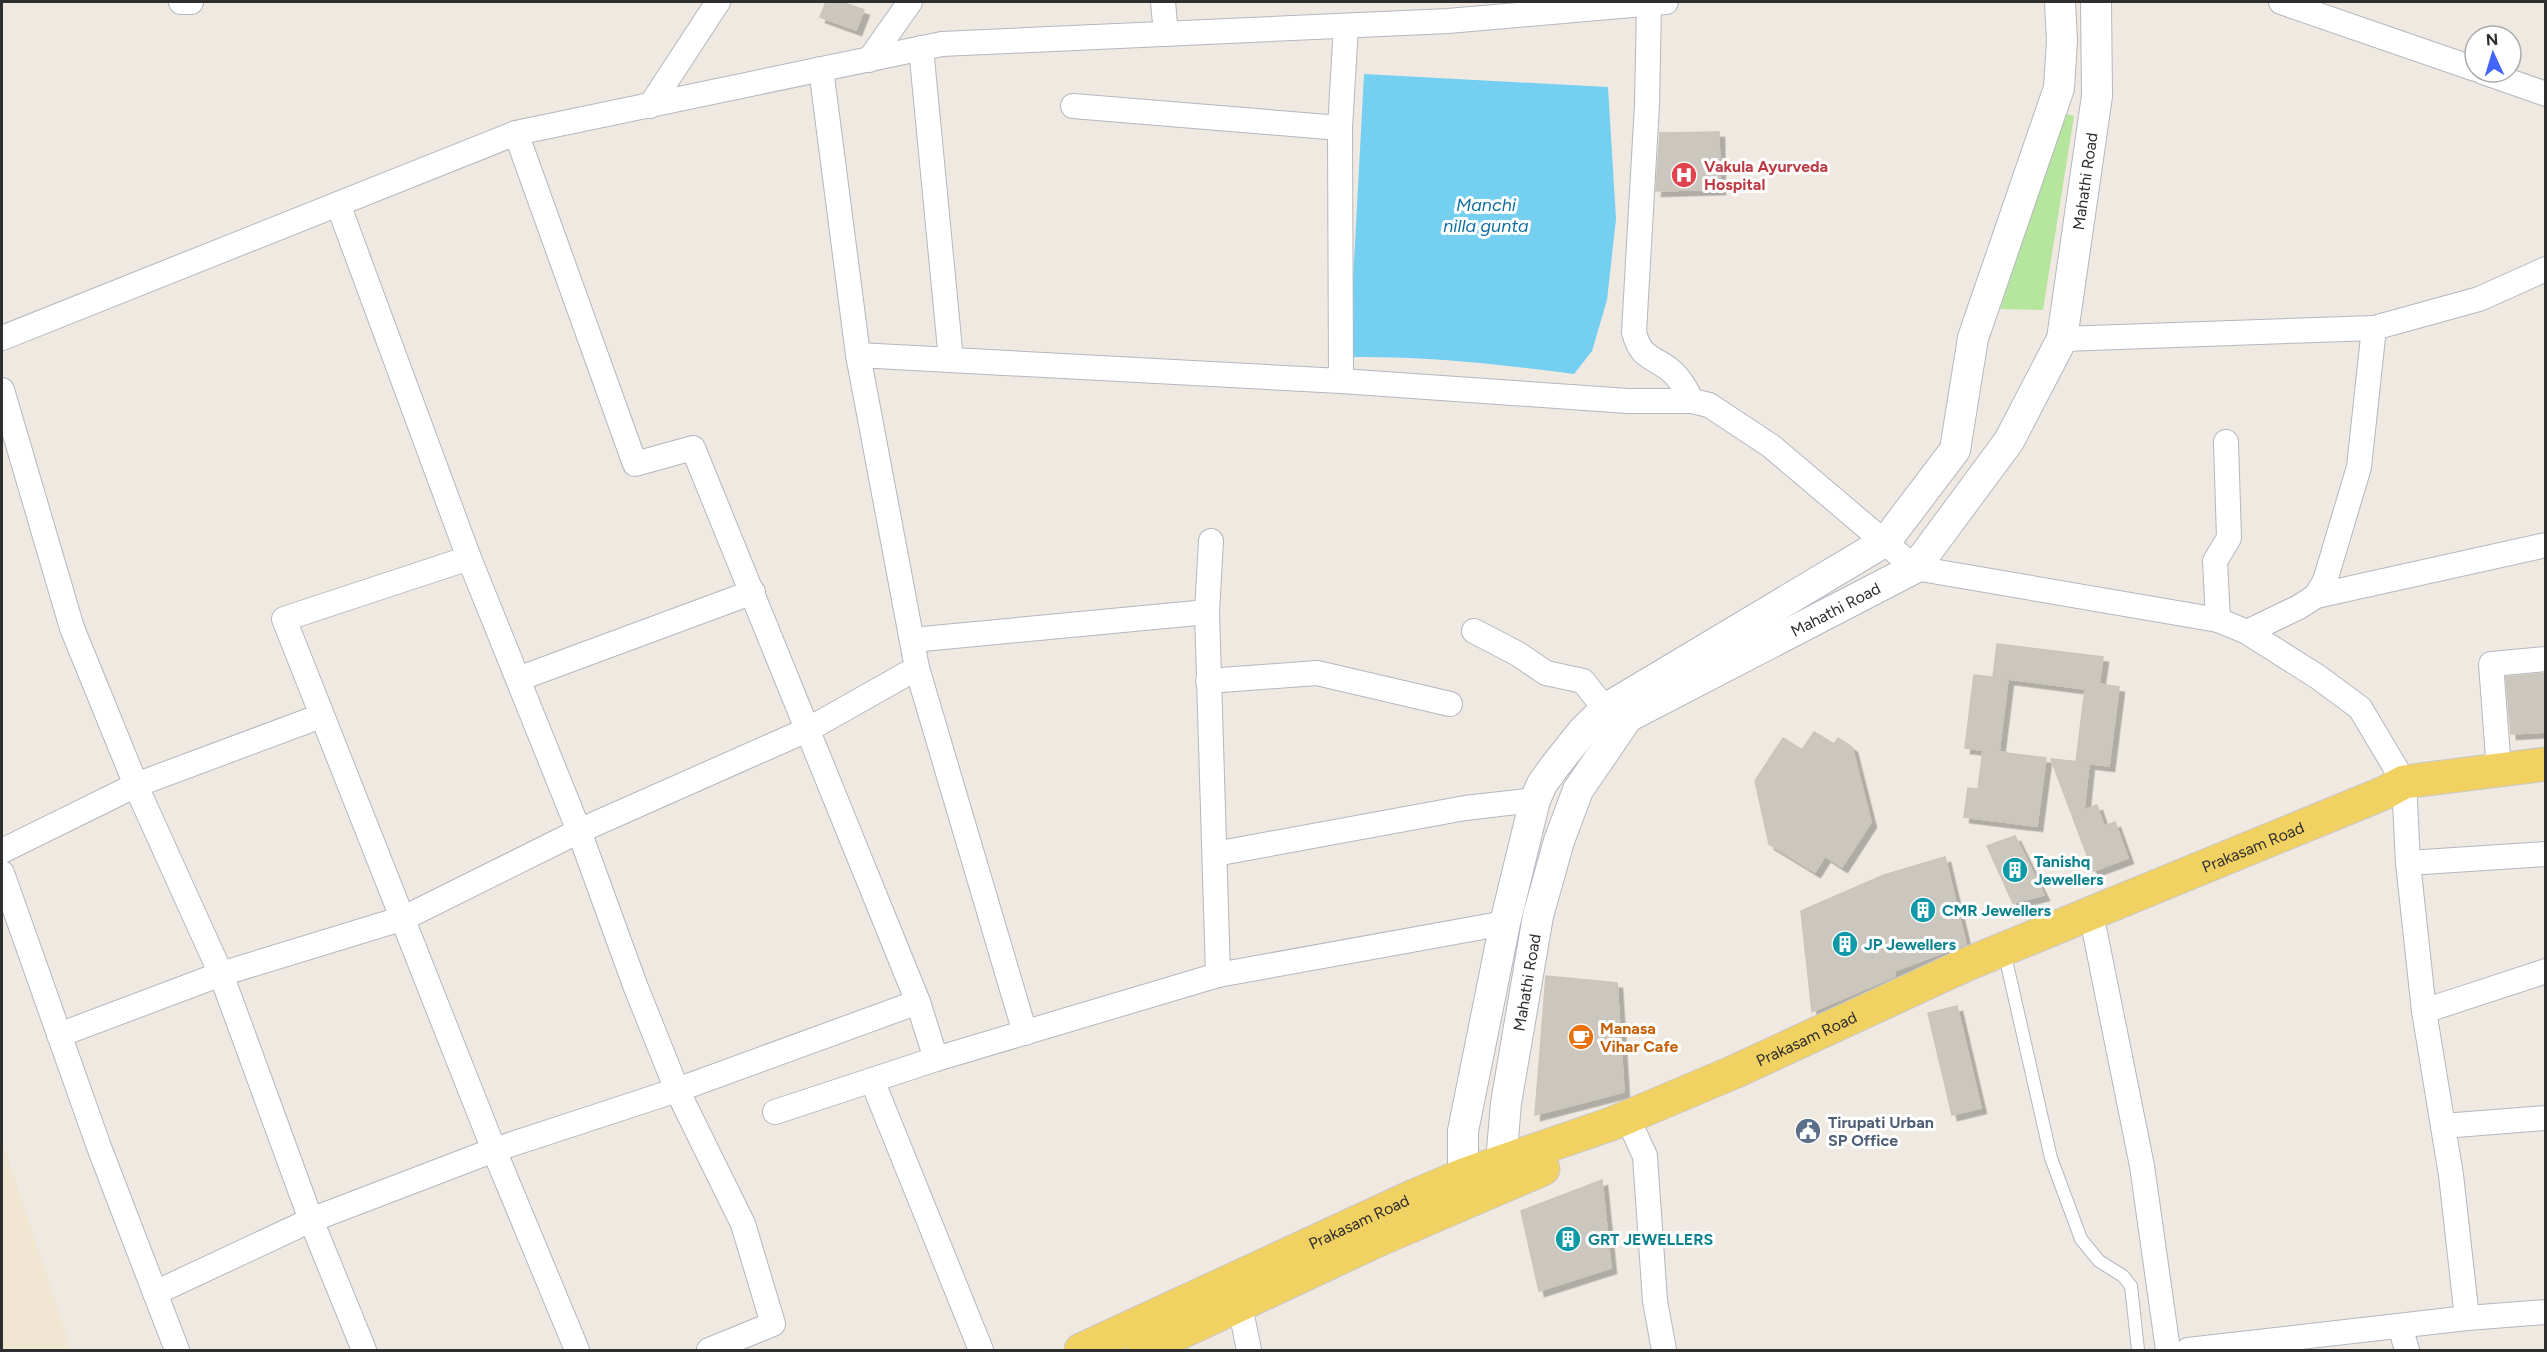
<svg xmlns="http://www.w3.org/2000/svg" width="2547" height="1352" font-family="Figtree,sans-serif">
<style>
.education{fill:#f0e6d1}
.green{fill:#b6e59e}
.water{fill:#75cff0}
.building{fill:#cbc7bf;stroke:#cbc5ba;stroke-width:1.5;filter:url(#shadow)}
.lines{fill:none;stroke-linecap:round;stroke-linejoin:round}
.service-casing{stroke:#b4b7c1;stroke-width:14}
.minor-casing{stroke:#b4b7c1;stroke-width:26}
.tertiary-casing{stroke:#b4b7c1;stroke-width:32}
.primary-casing{stroke:#c9c9c9;stroke-width:35}
.service{stroke:#fff;stroke-width:12}
.minor{stroke:#fff;stroke-width:24}
.tertiary{stroke:#fff;stroke-width:30}
.primary{stroke:#f2d163;stroke-width:33}
.labels{text-anchor:middle;stroke-width:6;stroke-linejoin:round;paint-order:stroke}
.health-label{font-size:16px;font-weight:bold;fill:#be3a42;stroke:#fff;text-anchor:start}
.street-label{font-size:16px;fill:#2e2e2e;stroke:#fff}
.culture-label{font-size:16px;font-weight:bold;fill:#0d838f;stroke:#fff;text-anchor:start}
.food-label{font-size:16px;font-weight:bold;fill:#c56008;stroke:#fff;text-anchor:start}
.service-label{font-size:16px;font-weight:bold;fill:#4e5e75;stroke:#fff;text-anchor:start}
.water-label{font-size:18px;font-style:italic;fill:#0d6fa3;stroke:#fff}
</style>
<defs>
<filter id="shadow"><feDropShadow dx="5.5" dy="5.5" stdDeviation="0" flood-color="#0004"/></filter>
</defs>
<rect width="100%" height="100%" fill="#efe9e1"/>
<polygon class="education" points="2,1141 71,1350 2,1350"/>
<polygon class="green" points="2065,113 2074,116 2043,310 2000,309"/>
<path class="water" d="M 1364,74 L 1608,87 L 1616,219 L 1607,300 L 1592,351 L 1574,374 C 1500,364 1425,356 1349,357 Z"/>
<g class="building">
<polygon points="826,2 842,2 864,10 856,30 820,17"/>
<polygon points="1719,132 1720,189 1656,191 1660,133"/>
<polygon points="1997,644 2103,657 2099,684 2119,687 2109,766 2076,762 2085,689 1993,677"/>
<polygon points="2546,673 2546,732 2511,734 2506,677"/>
<polygon points="1974,675 2008,679 1999,752 2046,758 2037,826 1964,817 1968,788 1978,789 1983,750 1965,748"/>
<polygon points="1814,732 1834,744 1838,738 1852,747 1871,822 1842,867 1825,856 1815,872 1769,844 1755,781 1783,738 1802,750"/>
<polygon points="2051,759 2089,763 2084,810 2097,805 2104,826 2115,822 2128,858 2093,871"/>
<polygon points="2015,836 2044,895 2013,903 1987,846"/>
<polygon points="1945,857 1966,944 1894,971 1895,976 1812,1012 1801,911 1884,875"/>
<polygon points="1546,976 1617,983 1624,1092 1535,1115"/>
<polygon points="1957,1006 1981,1108 1952,1115 1928,1013"/>
<polygon points="1602,1180 1611,1268 1539,1291 1521,1211"/>
</g>
<g class="lines">
<g class="service-casing">
<polyline id="service" points="2004,951 2051,1158 2081,1239 2099,1261 2123,1276 2131,1286 2138,1350"/>
</g>
<g class="minor-casing">
<g id="minor">
<polyline points="181,2 191,2"/>
<polyline points="1163,2 1166,34"/>
<polyline points="2281,2 2475,69"/>
<path d="M 1649,3 L 1647,105 L 1634,332 C 1640,357 1651,356 1669,369 C 1680,378 1686,389 1692,401"/>
<polyline points="921,48 951,360"/>
<polyline points="869,60 910,2"/>
<polyline points="821,69 858,355 917,668 1025,1033"/>
<polyline points="2483,72 2546,94"/>
<polyline points="650,106 718,2"/>
<polyline points="1073,106 1340,128"/>
<polyline points="516,133 635,464 693,448 918,1002 936,1059"/>
<polyline points="338,204 469,558 579,831 635,985 677,1090 743,1224 773,1324 709,1350"/>
<polyline points="2,338 516,133 942,44 1448,21 1666,2"/>
<polyline points="2062,339 2374,328"/>
<polyline points="858,355 1341,381 1628,401 1692,401 1709,405 1771,446 1915,568 2218,620 2247,632 2318,677 2360,708 2404,782 2408,863 2424,1011 2451,1175 2467,1318"/>
<polyline points="1341,381 1340,128 1346,26"/>
<polyline points="2,390 72,628 140,795 221,974 311,1220 364,1350"/>
<polyline points="469,558 284,619 494,1150 577,1350"/>
<polyline points="2316,596 2546,545"/>
<polyline points="1207,612 1218,975"/>
<polyline points="2218,620 2215,561 2229,538 2226,442"/>
<polyline points="1474,631 1518,654 1546,673 1583,681 1605,709"/>
<polyline points="2247,632 2299,607 2316,596 2325,581 2359,467 2374,328 2479,299 2546,269"/>
<polyline points="912,640 1207,612 1211,541"/>
<polyline points="518,679 753,592"/>
<polyline points="1208,681 1317,673 1450,704"/>
<polyline points="2499,770 2491,664 2546,659"/>
<polyline points="2,851 136,785 321,716"/>
<polyline points="1215,854 1465,808 1535,800"/>
<polyline points="2408,863 2546,854"/>
<polyline points="2,873 99,1147 177,1350"/>
<polyline points="2094,928 2142,1166 2168,1350"/>
<polyline points="2424,1011 2546,971"/>
<polyline points="59,1035 221,974 404,918 579,831 809,729 917,668"/>
<polyline points="872,1080 981,1350"/>
<polyline points="775,1112 936,1059 1218,975 1505,923"/>
<polyline points="2443,1126 2546,1118"/>
<polyline points="1634,1132 1645,1156 1655,1301 1664,1350"/>
<polyline points="155,1293 311,1220 494,1150 677,1090 918,1002"/>
<polyline points="1240,1306 1249,1350"/>
<polyline points="2400,1326 2407,1350"/>
<polyline points="2188,1350 2467,1318 2546,1312"/>
</g>
</g>
<g class="tertiary-casing">
<g id="tertiary">
<path id="s1" d="M 1508,1184 L 1502,1150 L 1506,1103 L 1538,916 L 1559,841 L 1578,790 L 1628,717 L 1915,568 L 2009,441 L 2062,339 L 2097,96 L 2096,2"/>
<polyline points="1472,1197 1463,1161 1463,1131 1505,923 1535,800 1542,784 1555,766 1582,732 1605,709 1886,541 1955,450 1973,338 2059,88 2062,41 2060,2"/>
</g>
</g>
<g class="primary-casing">
<g id="primary">
<path id="s2" d="M 1081,1350 L 1414,1196 L 1466,1174 L 1611,1124 L 1734,1072 L 1965,965 L 2384,793 L 2404,782 L 2546,764"/>
<polyline points="1143,1350 1378,1240 1543,1169"/>
</g>
</g>
<use href="#service" class="service"/>
<use href="#minor" class="minor"/>
<use href="#tertiary" class="tertiary"/>
<use href="#primary" class="primary"/>
</g>
<defs>
<g id="hospital-disc" transform="scale(1.35)"><circle r="9.5" fill="#e0444e" stroke="#fff"/><path d="M-5-5h3v3.5h4V-5h3V5h-3V1.5h-4V5h-3Z" fill="#fff"/></g>
<g id="building-disc" transform="scale(1.35)"><circle r="9.5" fill="#0f9aa8" stroke="#fff"/><path d="M-4-6H4V6H1V3H-1V6H-4ZM-2.5-4.3h1.7v1.8h-1.7ZM.8-4.3h1.7v1.8H.8ZM-2.5-1h1.7V.8h-1.7ZM.8-1h1.7V.8H.8Z" fill="#fff"/></g>
<g id="cafe-disc" transform="scale(1.35)"><circle r="9.5" fill="#e8710a" stroke="#fff"/><path d="M-5.5-4.5H6V0H3Q3 3.5 0 3.5H-2.5Q-5.5 3.5-5.5 0ZM3-3.2v2h1.7v-2ZM-6 4.5H4V6H-6Z" fill="#fff"/></g>
<g id="civic-disc" transform="scale(1.35)"><circle r="9.5" fill="#5c6f8a" stroke="#fff"/><path d="M-.6-6.5H3V-4.5H.6V-3L4-1V1h2V6H-6V1h2V-1L-.6-3ZM-1.2 2.5V6h2.4V2.5Z" fill="#fff"/></g>
</defs>
<g fill-rule="evenodd">
<use href="#hospital-disc" x="1684" y="175"/>
<use href="#building-disc" x="2015" y="870"/>
<use href="#building-disc" x="1923" y="910"/>
<use href="#building-disc" x="1845" y="944"/>
<use href="#cafe-disc" x="1581" y="1037"/>
<use href="#civic-disc" x="1808" y="1131"/>
<use href="#building-disc" x="1568" y="1239"/>
</g>
<g class="labels">
<g class="health-label">
<text x="1704" y="172">Vakula Ayurveda<tspan x="1704" dy="18">Hospital</tspan></text>
</g>
<g class="street-label">
<text dy="6" stroke="none"><textPath href="#s1" startOffset="1248">Mahathi Road</textPath></text>
<text dy="6" stroke="none"><textPath href="#s1" startOffset="726">Mahathi Road</textPath></text>
<text dy="6" stroke="none"><textPath href="#s2" startOffset="1276">Prakasam Road</textPath></text>
<text dy="6" stroke="none"><textPath href="#s1" startOffset="204">Mahathi Road</textPath></text>
<text dy="6" stroke="none"><textPath href="#s2" startOffset="790">Prakasam Road</textPath></text>
<text dy="6" stroke="none"><textPath href="#s2" startOffset="306">Prakasam Road</textPath></text>
</g>
<g class="culture-label">
<text x="2034" y="867">Tanishq<tspan x="2034" dy="18">Jewellers</tspan></text>
<text x="1942" y="916">CMR Jewellers</text>
<text x="1864" y="950">JP Jewellers</text>
<text x="1588" y="1245">GRT JEWELLERS</text>
</g>
<g class="food-label">
<text x="1600" y="1034">Manasa<tspan x="1600" dy="18">Vihar Cafe</tspan></text>
</g>
<g class="service-label">
<text x="1828" y="1128">Tirupati Urban<tspan x="1828" dy="18">SP Office</tspan></text>
</g>
<g class="water-label">
<text x="1486" y="211">Manchi<tspan x="1486" dy="21">nilla gunta</tspan></text>
</g>
</g>
<rect width="2547" height="1352" fill="none" stroke="#2e2e2e" stroke-width="6"/>
<g transform="translate(2493 54) rotate(356)"><circle r="28" fill="#ffffff" stroke="#ababab" stroke-width="1.5"/>
<path d="M0-4.5L10 22L0 15L-10 22Z" fill="#4264fb"/>
<text y="-9" font-size="16" font-weight="bold" text-anchor="middle" fill="#2e2e2e">N</text>
</g>
</svg>
